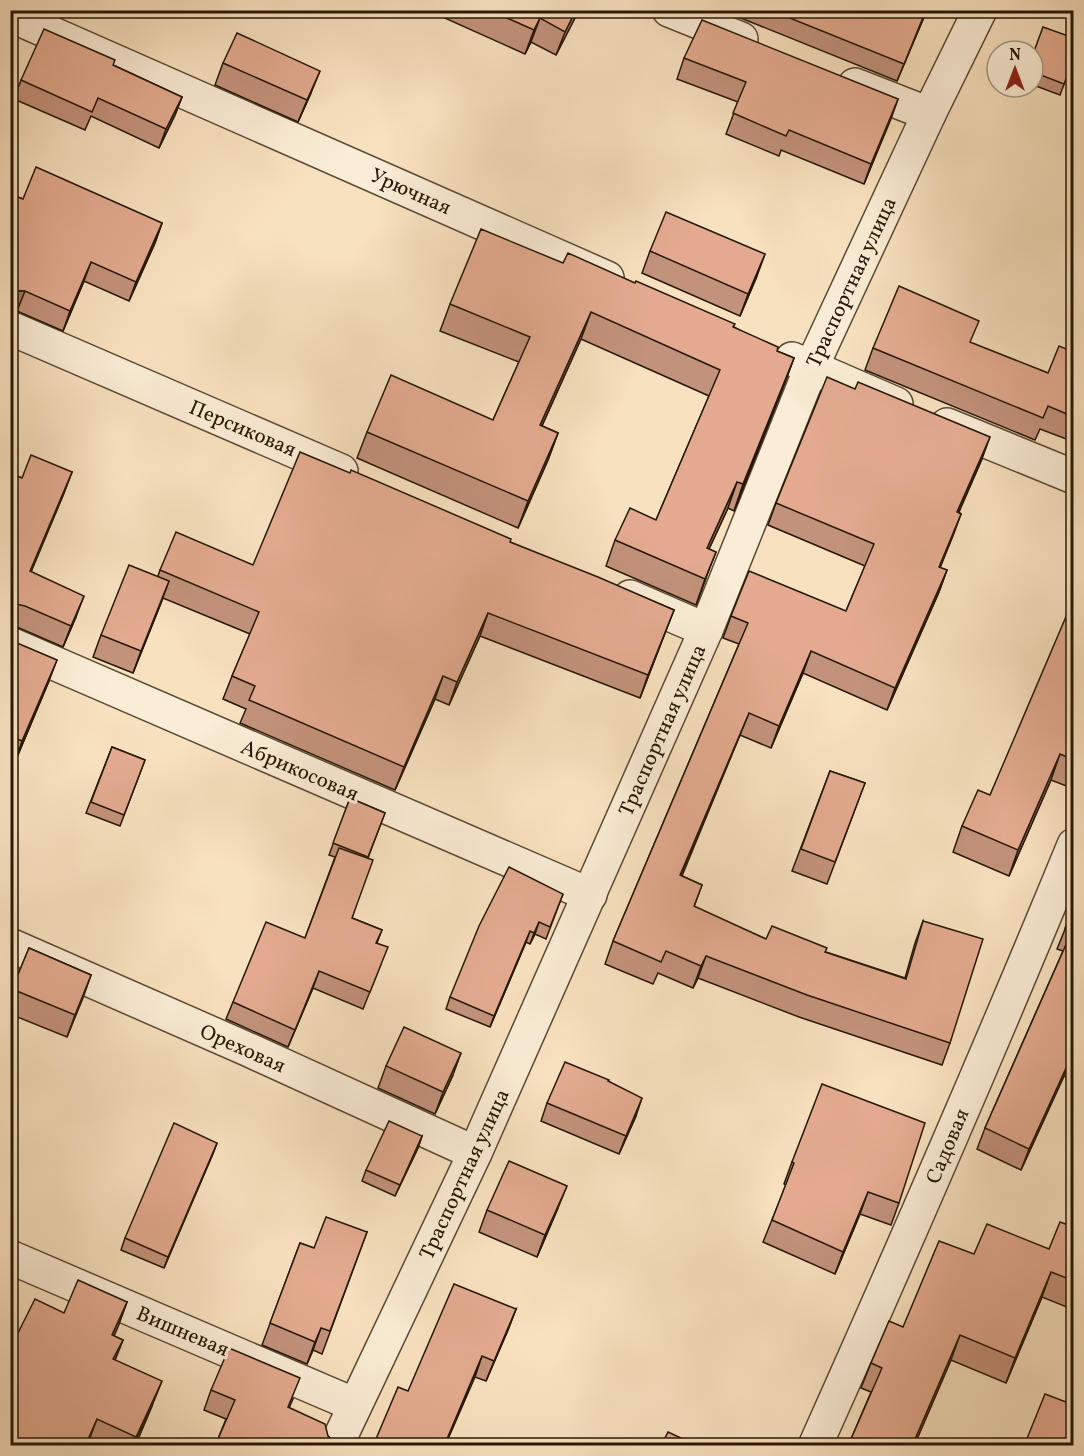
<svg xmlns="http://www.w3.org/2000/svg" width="1084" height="1456" font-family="Vollkorn,serif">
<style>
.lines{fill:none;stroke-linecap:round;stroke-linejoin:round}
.minor-casing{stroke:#5a4a34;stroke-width:36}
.minor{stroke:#faecd5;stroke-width:33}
.wall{fill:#c3927b;stroke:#261805;stroke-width:1.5}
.shaded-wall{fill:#9f7764;stroke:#261805;stroke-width:1.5}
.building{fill:#e3aa8f;stroke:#261805;stroke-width:1.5}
.labels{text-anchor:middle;stroke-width:6;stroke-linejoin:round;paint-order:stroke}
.street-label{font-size:21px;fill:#261805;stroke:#faecd5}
</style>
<rect width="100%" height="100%" fill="#f8e1bf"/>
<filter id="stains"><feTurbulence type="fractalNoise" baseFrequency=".00333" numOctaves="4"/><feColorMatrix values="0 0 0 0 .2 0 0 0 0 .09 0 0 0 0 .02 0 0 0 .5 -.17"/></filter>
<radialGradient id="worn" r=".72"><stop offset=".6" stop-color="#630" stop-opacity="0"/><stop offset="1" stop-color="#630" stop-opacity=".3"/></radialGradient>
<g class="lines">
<g class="minor-casing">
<g id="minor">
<polyline points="669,10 741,39"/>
<polyline points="10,15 607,278"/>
<polyline points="855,85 929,114"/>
<polyline points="10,328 341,471"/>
<polyline points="792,359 896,404"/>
<polyline points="947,425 1074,477"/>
<polyline points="630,597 706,630"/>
<polyline points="10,644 590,895"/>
<polyline points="10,945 247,1049 475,1153"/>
<polyline points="10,1257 355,1405"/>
<polyline points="336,1446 475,1153 706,630 811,368 929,114 980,10"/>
<path d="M 815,1446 C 904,1247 991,1047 1074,845"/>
</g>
</g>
<use href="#minor" class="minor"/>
</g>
<g class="wall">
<polygon points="427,10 579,10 556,55 531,42 525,54"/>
<polygon points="721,10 927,10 897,81"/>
<polygon points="1033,54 1074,58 1060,95 1033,85"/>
<polygon points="684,58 898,99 864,184 781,150 779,156 726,134 738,102 677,79"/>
<polygon points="223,63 311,93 298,122 215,85"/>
<polygon points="113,65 182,97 175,115 159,148 91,116 85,130 14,99 21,80"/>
<polygon points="10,194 23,199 162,223 155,243 129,301 84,281 63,331 17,311 10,311"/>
<polygon points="650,251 757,276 740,316 642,273"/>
<polygon points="563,263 734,327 777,351 794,358 784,385 734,511 728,508 709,549 706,578 696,605 606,566 615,540 656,520 709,396 581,339 542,426 558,433 548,460 518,528 357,458 367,432 493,420 519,362 440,331 450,304"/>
<polygon points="971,343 1048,373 1074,352 1074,442 1040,429 1035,440 865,370 873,348"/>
<polygon points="982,459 959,512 961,514 940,568 947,570 939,592 887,710 803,673 771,748 740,735 682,876 702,885 694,907 766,939 826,952 905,978 915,943 923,921 950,1043 942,1065 799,1017 698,978 693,988 658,973 653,984 605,964 613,941 739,644 723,638 731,616 846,611 865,566 768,525 776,503"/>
<polygon points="72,472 64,493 31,572 76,617 63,647 17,627 10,626 10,473 22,478"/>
<polygon points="510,542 674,610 640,698 480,636 449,705 435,699 395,790 240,723 246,709 223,699 232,676 250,634 163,598 133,673 93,657 101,635 158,576 160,570 253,565"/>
<polygon points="1074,614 1074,789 1051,780 1009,876 953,852 962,826 990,795"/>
<polygon points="10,640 49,681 15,762 10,761"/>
<polygon points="112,747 145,760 120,826 86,813"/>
<polygon points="830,771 865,783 827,884 792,871"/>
<polygon points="350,798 385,813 368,858 352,918 382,930 377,943 381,964 363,1009 313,988 288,1047 226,1019 233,1002 305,938 335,857 329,855"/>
<polygon points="563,894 546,939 535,934 530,944 526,942 490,1027 446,1009 450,997"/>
<polygon points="1074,907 1074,1067 1068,1078 1064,1076 1021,1170 977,1149 985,1128 1063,951 1057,949"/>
<polygon points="29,948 91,975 67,1037 10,1014 10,994"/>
<polygon points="386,1066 453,1075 435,1114 378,1088"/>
<polygon points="547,1103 636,1116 619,1154 541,1121"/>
<polygon points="422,1136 418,1148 395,1196 362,1181 366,1170"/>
<polygon points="217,1143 164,1268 121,1250 125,1238"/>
<polygon points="792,1162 899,1203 891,1225 860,1214 835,1274 763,1242 786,1185 784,1184"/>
<polygon points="558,1208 537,1257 479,1232 487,1210"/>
<polygon points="1074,1227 1074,1310 1042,1297 1006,1383 951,1360 914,1446 848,1446 871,1392 861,1388 871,1363 903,1327 974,1254 1049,1249"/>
<polygon points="367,1232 322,1354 313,1350 307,1364 262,1345 300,1243 314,1248"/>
<polygon points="127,1302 114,1336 123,1340 115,1360 152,1406 135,1446 90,1446 88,1444 87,1446 10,1446 64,1313"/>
<polygon points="516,1309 508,1330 486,1381 475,1377 408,1391"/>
<polygon points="211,1390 293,1399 289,1408 328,1436 335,1442 346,1444 372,1446 215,1446 226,1419 204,1410"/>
</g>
<g class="shaded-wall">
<polygon points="576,10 579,10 556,55 565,32"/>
<polygon points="926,10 927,10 897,81 904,64"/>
<polygon points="540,18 531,42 525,54 534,30"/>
<polygon points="320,71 311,93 298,122 307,100"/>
<polygon points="182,97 175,115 159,148 166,129"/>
<polygon points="898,99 891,119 864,184 871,164"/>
<polygon points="162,223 155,243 129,301 136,282"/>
<polygon points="765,254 757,276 740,316 748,294"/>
<polygon points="91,262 84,281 63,331 70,311"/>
<polygon points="12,291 25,291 17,311 10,311 10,296"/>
<polygon points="591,312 581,339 530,452 540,425"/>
<polygon points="794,358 784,385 734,511 743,484"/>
<polygon points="558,433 548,460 518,528 528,501"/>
<polygon points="990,437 982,459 949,534 957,512"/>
<polygon points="72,472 64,493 22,593 30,571"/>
<polygon points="737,482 728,508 697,575 707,548"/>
<polygon points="961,514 953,536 931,589 939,567"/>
<polygon points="716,552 706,578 696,605 705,579"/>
<polygon points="947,570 939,592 887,710 895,688"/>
<polygon points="169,581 161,603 133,673 141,651"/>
<polygon points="84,596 76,617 63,647 71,626"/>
<polygon points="16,604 10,620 10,606"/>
<polygon points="674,610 665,633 640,698 648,675"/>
<polygon points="488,613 480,636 449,705 457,682"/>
<polygon points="811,651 803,673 771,748 779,726"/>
<polygon points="57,660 49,681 15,762 22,741"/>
<polygon points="443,676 435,699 395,790 404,767"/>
<polygon points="749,713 740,735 672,897 680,875"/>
<polygon points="1060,754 1051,780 1009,876 1018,850"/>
<polygon points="539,922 535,934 530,944 534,933"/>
<polygon points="530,931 526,942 490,1027 494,1016"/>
<polygon points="706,956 698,978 693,988 701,966"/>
<polygon points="319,971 313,988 288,1047 295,1030"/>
<polygon points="91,975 83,998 67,1037 75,1015"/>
<polygon points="461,1053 453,1075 435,1114 443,1092"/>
<polygon points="1072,1055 1064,1076 1021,1170 1029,1149"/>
<polygon points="642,1098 636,1116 619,1154 626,1136"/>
<polygon points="422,1136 418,1148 395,1196 400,1185"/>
<polygon points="217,1143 213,1154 164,1268 168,1257"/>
<polygon points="567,1186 558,1208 537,1257 545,1235"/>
<polygon points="868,1192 860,1214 835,1274 843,1252"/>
<polygon points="1051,1272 1042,1297 1006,1383 1015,1358"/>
<polygon points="127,1302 118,1327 103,1360 112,1335"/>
<polygon points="516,1309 508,1330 486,1381 494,1361"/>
<polygon points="321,1328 313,1350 307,1364 315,1342"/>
<polygon points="960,1335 951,1360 914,1446 912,1446"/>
<polygon points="123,1340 113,1365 113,1359"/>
<polygon points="482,1356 475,1377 445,1446 444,1446"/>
<polygon points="162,1381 152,1406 135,1446 133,1446"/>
<polygon points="97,1419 87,1446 85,1446"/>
</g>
<g class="building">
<polygon points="489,10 576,10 565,32 540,18 534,30"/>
<polygon points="770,10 926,10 904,64"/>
<polygon points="702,20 898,99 871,164 789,130 786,136 733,113 746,82 684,58"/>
<polygon points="1043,27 1074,38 1074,58 1064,84 1033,72 1033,54"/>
<polygon points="44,29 115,60 113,65 182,97 166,129 98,98 92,112 21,80"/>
<polygon points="237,33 320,71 307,100 223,63"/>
<polygon points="36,167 162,223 136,282 91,262 70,311 25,291 10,290 10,194 23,199"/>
<polygon points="666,212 765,254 748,294 650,251"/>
<polygon points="481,229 563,263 568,253 635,283 636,281 735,324 733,327 778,347 777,351 794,358 743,484 737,482 707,548 716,552 705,579 615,540 630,508 656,520 720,370 591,312 540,425 558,433 528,501 367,432 391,375 493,420 530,337 450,304"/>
<polygon points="899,286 979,321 970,342 1048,373 1059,346 1074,352 1074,417 1048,406 1043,418 873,348"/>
<polygon points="827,377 855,389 858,382 990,437 957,512 961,514 939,567 947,570 895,688 811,651 779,726 749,713 680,875 702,885 694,906 766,939 772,926 827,948 825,952 906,979 923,921 983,939 950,1043 807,995 706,956 701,966 666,951 661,962 613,941 748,623 731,616 749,571 846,611 874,544 776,503"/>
<polygon points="300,452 350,473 351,470 511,539 510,542 598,577 674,610 648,675 488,613 457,682 443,676 404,767 249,700 255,686 232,676 259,612 160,570 176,532 253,565"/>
<polygon points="31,455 72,472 30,571 84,596 71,626 25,606 16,604 10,606 10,473 22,478"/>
<polygon points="129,565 169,581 141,651 101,635"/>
<polygon points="1068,612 1074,614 1074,760 1060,754 1018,850 962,826 978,790 990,795"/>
<polygon points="10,640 57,660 22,741 10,736"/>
<polygon points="112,747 145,760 124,815 91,802"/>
<polygon points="830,771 865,783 835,862 801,849"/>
<polygon points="350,798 385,813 368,857 333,843"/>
<polygon points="339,848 373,860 352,918 382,930 376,943 388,947 370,992 319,971 295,1030 233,1002 266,922 305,938"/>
<polygon points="509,867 563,894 550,927 539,922 534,933 530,931 494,1016 450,997 479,926"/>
<polygon points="1074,907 1074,1056 1072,1055 1029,1149 985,1128 1072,931 1065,928"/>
<polygon points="29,948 91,975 75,1015 12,989"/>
<polygon points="404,1027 461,1053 443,1092 386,1066"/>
<polygon points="565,1062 609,1080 608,1081 642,1098 626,1136 547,1103"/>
<polygon points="10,1080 14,1082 10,1091"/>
<polygon points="822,1084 925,1123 899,1203 868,1192 843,1252 772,1220 794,1163 792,1162"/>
<polygon points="389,1121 422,1136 400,1185 366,1170"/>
<polygon points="174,1123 217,1143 168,1257 125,1238"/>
<polygon points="509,1161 567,1186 545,1235 487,1210"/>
<polygon points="326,1217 367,1232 330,1331 321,1328 315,1342 270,1323 300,1243 314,1248"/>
<polygon points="1060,1222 1074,1227 1074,1281 1051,1272 1015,1358 960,1335 912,1446 848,1446 882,1368 871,1363 889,1321 903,1327 939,1241 974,1254 987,1224 1049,1249"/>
<polygon points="78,1280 127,1302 112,1335 123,1340 113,1359 162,1381 136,1437 97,1419 85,1446 10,1446 10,1349 35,1299 64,1313"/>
<polygon points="454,1284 516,1309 494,1361 482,1356 444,1446 373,1446 398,1387 408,1391"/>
<polygon points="229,1348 300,1378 288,1407 325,1424 328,1436 335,1442 346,1444 356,1438 372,1446 215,1446 235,1400 211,1390"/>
<polygon points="1045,1394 1074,1405 1074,1446 1024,1446"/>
<polygon points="668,1432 698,1446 661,1446"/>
</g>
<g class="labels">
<g class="street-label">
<text transform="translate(411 191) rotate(24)" y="7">Урючная</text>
<text transform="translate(851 282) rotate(-65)" y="7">Траспортная улица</text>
<text transform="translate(243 428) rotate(23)" y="7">Персиковая</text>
<text transform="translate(662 730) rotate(-66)" y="7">Траспортная улица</text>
<text transform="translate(300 770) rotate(23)" y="7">Абрикосовая</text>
<text transform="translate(243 1048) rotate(24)" y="7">Ореховая</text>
<text transform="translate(947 1146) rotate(-67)" y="7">Садовая</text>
<text transform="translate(464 1174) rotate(-65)" y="7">Траспортная улица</text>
<text transform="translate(183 1331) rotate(23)" y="7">Вишневая</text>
</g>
</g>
<rect width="1084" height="1456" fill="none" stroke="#f8e1bf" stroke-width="36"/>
<rect x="12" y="12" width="1060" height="1432" fill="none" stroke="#261805" stroke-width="3"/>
<rect x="18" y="18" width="1048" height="1420" fill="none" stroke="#261805" stroke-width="1.5"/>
<g transform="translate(1015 69)"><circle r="28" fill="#faecd5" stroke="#a59782" stroke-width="1.5"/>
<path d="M0-4.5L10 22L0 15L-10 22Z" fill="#8f2418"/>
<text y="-9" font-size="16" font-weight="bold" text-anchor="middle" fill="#261805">N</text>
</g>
<rect width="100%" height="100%" filter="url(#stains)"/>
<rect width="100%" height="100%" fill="url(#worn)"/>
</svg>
